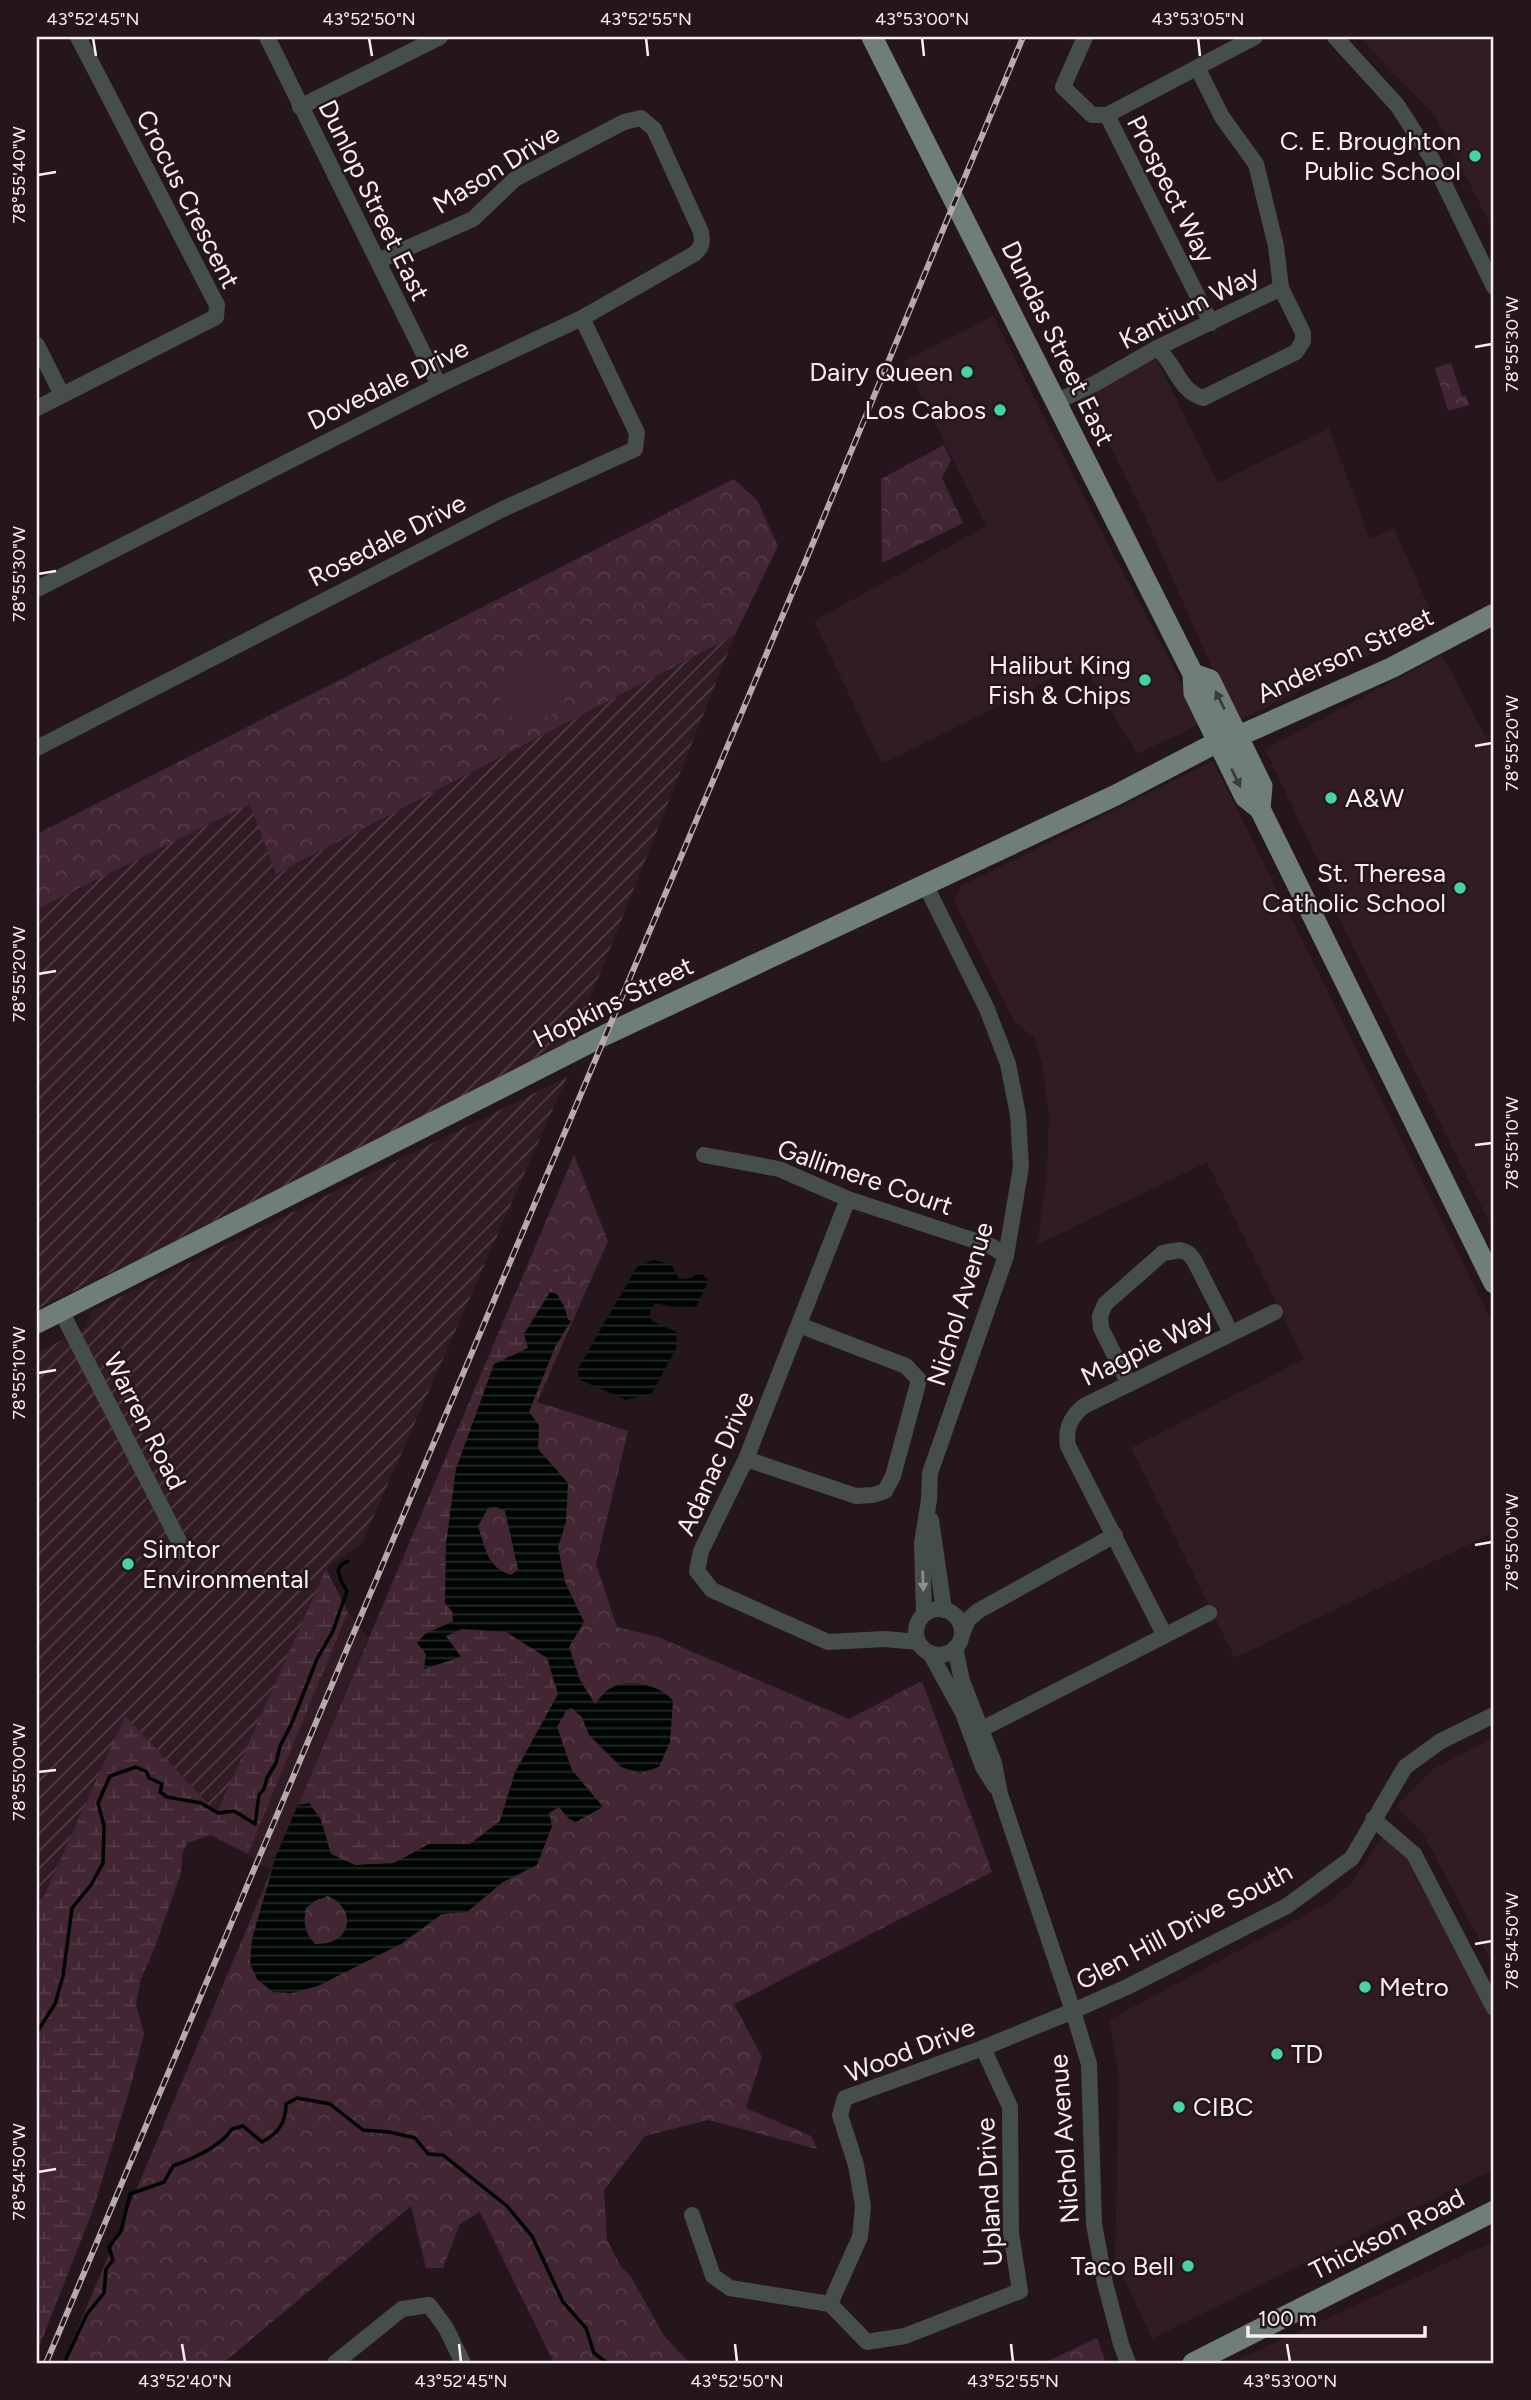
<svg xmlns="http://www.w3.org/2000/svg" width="1531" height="2400" font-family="Figtree,sans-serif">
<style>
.built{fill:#311c26}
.industrial{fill:url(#industrial-furrows)}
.forest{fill:url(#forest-crowns)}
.wetland{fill:url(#wetland-marsh)}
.garden{fill:#422633}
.water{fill:url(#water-rules);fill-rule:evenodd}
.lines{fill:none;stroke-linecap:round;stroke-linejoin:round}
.stream{stroke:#000702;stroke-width:3.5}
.minor{stroke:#464e4a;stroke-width:16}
.major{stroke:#6f7f77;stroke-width:21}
.rail-casing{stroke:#b6aab0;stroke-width:6}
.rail{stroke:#25161d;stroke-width:3.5;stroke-dasharray:10;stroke-linecap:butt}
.oneway{fill:#3f3b3c}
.oneway2{fill:#8e8e8e}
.ticks{fill:none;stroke:#f9eef3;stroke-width:2.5}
.poi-dot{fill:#45d49f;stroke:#25161d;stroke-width:2.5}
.labels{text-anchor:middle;stroke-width:5;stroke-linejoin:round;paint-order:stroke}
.poi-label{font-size:26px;fill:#f9eef3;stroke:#25161d;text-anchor:end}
.street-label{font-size:26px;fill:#f9eef3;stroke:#25161d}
.neatline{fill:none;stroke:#f9eef3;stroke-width:2.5}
.ticks-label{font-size:18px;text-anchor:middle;fill:#f9eef3}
</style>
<defs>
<pattern id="industrial-furrows" width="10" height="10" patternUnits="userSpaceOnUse" patternTransform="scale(1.75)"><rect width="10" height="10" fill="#311c26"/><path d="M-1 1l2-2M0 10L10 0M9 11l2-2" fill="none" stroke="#503d46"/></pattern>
<pattern id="forest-crowns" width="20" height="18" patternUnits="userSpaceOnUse" patternTransform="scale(1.75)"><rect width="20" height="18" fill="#422633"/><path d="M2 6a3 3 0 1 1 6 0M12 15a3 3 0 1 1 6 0" fill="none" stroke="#553b47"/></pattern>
<pattern id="wetland-marsh" width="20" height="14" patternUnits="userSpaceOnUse" patternTransform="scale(1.75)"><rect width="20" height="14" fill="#422633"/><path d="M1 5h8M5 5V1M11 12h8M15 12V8" fill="none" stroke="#553b47"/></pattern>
<pattern id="water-rules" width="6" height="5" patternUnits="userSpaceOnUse" patternTransform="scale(1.75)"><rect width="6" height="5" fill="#000702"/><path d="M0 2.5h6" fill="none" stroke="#262b27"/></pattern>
</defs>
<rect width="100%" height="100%" fill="#25161d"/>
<g class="built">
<polygon points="1359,37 1494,37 1494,232 1436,117"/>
<polygon points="993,316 1108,544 1203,723 1137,754 1083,663 882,764 814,621 986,526 904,361"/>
<polygon points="1154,355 1218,483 1329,428 1370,539 1394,528 1435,622 1236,722 1146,519 1083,391"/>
<polygon points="1442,655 1494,753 1494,1232 1336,912 1323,871 1265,749"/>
<polygon points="1213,761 1494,1326 1494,1532 1235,1658 1131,1448 1304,1359 1207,1162 1037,1245 1047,1174 1049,1115 1042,1062 1033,1036 1015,1023 954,901 961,886"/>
<polygon points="348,1612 368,1638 270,1871 248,1854"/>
<polygon points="1494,1737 1494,1967 1421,1830 1396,1807 1433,1769"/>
<polygon points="1386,1833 1404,1852 1494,2017 1494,2169 1152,2339 1115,2259 1119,2077 1109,2020 1329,1902 1352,1882"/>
<polygon points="1494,2241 1494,2363 1231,2363"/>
</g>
<g class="industrial">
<polygon points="735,635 572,1044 37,1309 37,909 250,804 277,874"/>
<polygon points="567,1077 362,1543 326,1569 217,1814 125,1717 37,1912 37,1353 85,1328 90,1312"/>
</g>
<g class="forest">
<polygon points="1451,363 1462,396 1466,396 1469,405 1448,411 1435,368"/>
<polygon points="944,445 951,461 942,478 963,523 882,563 881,479"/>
<polygon points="734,479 757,500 778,546 735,635 276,874 250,804 37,909 37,834"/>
<polygon points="574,1155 608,1241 537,1402 628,1431 596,1564 617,1627 658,1637 849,1719 922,1681 992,1872 734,2004 762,2057 746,2108 811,2136 817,2149 708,2120 645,2136 604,2190 607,2240 620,2265 631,2277 664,2336 689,2362 698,2363 554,2363 480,2212 460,2224 443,2268 426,2268 411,2206 223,2363 63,2363"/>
<polygon points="1097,2338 1106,2363 1044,2363"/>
</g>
<g class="wetland">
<polygon points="556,1269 569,1274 580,1289 571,1321 568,1320 565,1308 528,1348 494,1364 456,1469 446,1544 445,1603 452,1611 453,1621 425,1634 424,1668 461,1657 445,1636 462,1629 505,1631 547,1658 559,1694 515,1772 500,1821 470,1845 429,1844 394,1863 355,1865 331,1854 321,1820 298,1805 515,1294 536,1278"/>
<polygon points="326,1569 348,1612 248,1854 210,1835 188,1843 183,1852 181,1873 155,1947 141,1979 136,2004 144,2034 131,2085 93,2210 37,2352 37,1912 125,1716 217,1813"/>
</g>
<polygon class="garden" points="546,657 567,709 528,723 516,721 505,713 500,700 501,682 516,664"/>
<g class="water">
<polygon points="654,1260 671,1264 679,1279 691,1278 699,1271 709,1280 696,1308 686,1310 655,1303 650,1312 652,1321 677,1332 676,1349 652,1393 626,1400 578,1379 578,1368 638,1265"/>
<path d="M 550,1292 L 557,1294 L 565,1308 L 568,1320 L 571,1321 L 555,1347 L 529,1412 L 539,1425 L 538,1449 L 568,1483 L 566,1522 L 558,1547 L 565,1582 L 584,1622 L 569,1647 L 580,1680 L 595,1704 C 599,1699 605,1691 611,1688 C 629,1678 661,1685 673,1701 L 670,1742 L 659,1767 L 640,1773 L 621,1767 L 589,1735 L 582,1717 L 571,1708 L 566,1711 L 557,1727 L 572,1770 L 603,1807 L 576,1822 L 569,1819 L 559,1807 L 549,1813 L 552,1826 L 537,1865 L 503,1882 L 467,1912 L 442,1914 L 401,1944 L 318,1986 L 292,1993 L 273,1992 L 257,1979 L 250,1964 L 252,1939 L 276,1856 L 298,1805 L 309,1803 L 321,1820 L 331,1854 L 355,1865 L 394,1863 L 429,1844 L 470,1844 L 500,1821 L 515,1772 L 558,1694 L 547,1658 L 506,1632 L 462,1629 L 446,1636 L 461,1657 L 424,1669 L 426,1654 L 417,1643 L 425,1634 L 453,1621 L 452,1611 L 445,1603 L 446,1544 L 456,1469 L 494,1364 L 528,1348 L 524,1334 ZM 496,1507 L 505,1511 L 518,1569 L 511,1575 C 487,1568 485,1547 478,1526 L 488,1508 ZM 328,1896 C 357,1908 353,1946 315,1944 C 305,1933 303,1923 306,1908 L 315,1901 Z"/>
</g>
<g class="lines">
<g class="stream">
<polyline points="37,2032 55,2004 63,1976 72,1908 91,1885 103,1863 104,1826 98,1803 110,1776 136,1767 147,1772 149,1778 162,1784 160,1792 167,1797 201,1803 218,1813 234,1811 255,1824 259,1795 264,1789 267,1778 276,1763 280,1746 291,1725 317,1659 333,1631 347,1591 341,1581 338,1570 342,1564 348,1561"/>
<path d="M 64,2363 L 87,2314 L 104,2293 L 106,2269 L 113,2260 L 109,2247 L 121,2231 L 130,2194 L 164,2182 L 173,2166 C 192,2159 221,2146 232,2129 L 243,2126 L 262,2142 C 279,2133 286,2122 286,2104 L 297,2098 L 330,2104 L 363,2130 L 389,2132 L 415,2138 L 428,2154 L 443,2155 L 507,2206 L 532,2236 L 563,2302 L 586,2328 L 594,2353 L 607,2363"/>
</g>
<g class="minor">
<polyline points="267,37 439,385"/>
<polyline points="1085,37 1063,87 1092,115 1107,115 1255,37"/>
<polyline points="1335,37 1397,105 1432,159 1494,287"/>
<polyline points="300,107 440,37"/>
<polyline points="1107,115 1211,323"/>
<polyline points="37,345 62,395"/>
<path d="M 1157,348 C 1176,364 1178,390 1203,398 L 1296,352 L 1303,341 L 1303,333 L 1281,288"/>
<polyline points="1056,402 1096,383 1157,348 1281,288 1276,246 1256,164 1222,117 1198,69"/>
<polyline points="37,408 216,317 217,305 78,37"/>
<path d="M 37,589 L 439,385 L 582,318 L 694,254 C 702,248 703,242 701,232 L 654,129 L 641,118 L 624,122 L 515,179 L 473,219 L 378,261"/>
<polyline points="37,748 501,510 635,449 637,433 582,318"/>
<polyline points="704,1155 779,1169 848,1199 991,1246 1006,1256"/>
<polyline points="848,1199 746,1459 701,1551 697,1571 712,1590 828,1642 885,1639 918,1642"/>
<polyline points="61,1311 185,1553"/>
<polyline points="1129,1384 1101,1328 1100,1316 1105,1304 1163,1253 1180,1250 1188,1253 1194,1260 1231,1333"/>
<polyline points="746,1459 856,1496 873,1495 885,1491 893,1476 919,1380 906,1366 799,1325"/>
<polyline points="931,1520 944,1610"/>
<circle cx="939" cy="1632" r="23"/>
<polyline points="924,1614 922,1543 929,1500 930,1473 1006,1256 1021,1167 1018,1115 1008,1064 987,1009 926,886"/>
<polyline points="962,1634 968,1620 978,1611 1115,1535"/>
<path d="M 1164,1634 L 1068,1446 C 1065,1429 1070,1417 1084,1406 L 1275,1312"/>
<polyline points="955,1648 962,1681 994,1763 1000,1794 1073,2011 1089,2064 1094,2224 1105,2283 1121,2344 1128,2363"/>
<polyline points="930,1653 963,1713 983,1767 995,1786"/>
<polyline points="982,1729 1209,1613"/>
<polyline points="1373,1819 1414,1854 1494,2008"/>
<polyline points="692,2215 713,2276 730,2288 830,2304"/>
<polyline points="830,2304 860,2237 863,2206 856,2165 840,2115 845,2098 983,2048 1073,2011 1127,1987 1287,1906 1352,1858 1405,1767 1441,1741 1494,1715"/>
<polyline points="830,2304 867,2342 905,2336 1020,2291 1011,2233 1010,2107 983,2048"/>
<polyline points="335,2363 402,2309 429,2305 446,2328 463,2363"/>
</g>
<g class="major">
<polyline points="872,37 1193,674 1194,693 1245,797 1260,809 1494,1283"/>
<polyline points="1193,674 1210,680 1262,786 1260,809"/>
<polyline points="37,1323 605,1035 1116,795 1208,747 1250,731 1391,668 1494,614"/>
<polyline points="1193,2363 1494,2211"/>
</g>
<g class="rail-casing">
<polyline id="rail" points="46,2363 801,572 1023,37"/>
</g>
<use href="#rail" class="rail"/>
</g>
<defs><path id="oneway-solid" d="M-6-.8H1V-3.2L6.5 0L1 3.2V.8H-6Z" transform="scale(1.75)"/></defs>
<g class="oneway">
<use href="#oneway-solid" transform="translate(1220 700) rotate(-116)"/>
<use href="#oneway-solid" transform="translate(1236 778) rotate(64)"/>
</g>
<use class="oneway2" href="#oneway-solid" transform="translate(923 1581) rotate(88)"/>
<path class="ticks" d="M 93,38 L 96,56M 369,38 L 372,56M 646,38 L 648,56M 922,38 L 924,56M 1198,38 L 1200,56M 38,175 L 56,172M 1475,347 L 1492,344M 38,574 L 56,571M 1475,746 L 1492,743M 38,974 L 56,971M 1475,1145 L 1492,1143M 38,1373 L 56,1370M 1475,1545 L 1492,1542M 38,1772 L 56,1770M 1475,1944 L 1492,1941M 38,2172 L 56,2169M 182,2344 L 185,2362M 459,2344 L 461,2362M 735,2344 L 737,2362M 1011,2344 L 1013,2362M 1287,2344 L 1290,2362"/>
<g class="poi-dot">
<circle cx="1475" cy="156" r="7"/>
<circle cx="967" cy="372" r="7"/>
<circle cx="1000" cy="410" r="7"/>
<circle cx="1145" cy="680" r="7"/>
<circle cx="1331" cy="798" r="7"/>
<circle cx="1460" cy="888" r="7"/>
<circle cx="128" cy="1564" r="7"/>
<circle cx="1365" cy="1987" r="7"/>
<circle cx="1277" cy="2054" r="7"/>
<circle cx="1179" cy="2107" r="7"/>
<circle cx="1188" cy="2266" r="7"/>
</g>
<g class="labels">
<g class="poi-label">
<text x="1461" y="150">C. E. Broughton<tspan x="1461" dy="30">Public School</tspan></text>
<text x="953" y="381">Dairy Queen</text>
<text x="986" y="419">Los Cabos</text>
<text x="1131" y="674">Halibut King<tspan x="1131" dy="30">Fish &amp; Chips</tspan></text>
<text x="1345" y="807" text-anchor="start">A&amp;W</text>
<text x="1446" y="882">St. Theresa<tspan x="1446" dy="30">Catholic School</tspan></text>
<text x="142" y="1558" text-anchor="start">Simtor<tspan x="142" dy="30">Environmental</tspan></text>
<text x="1379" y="1996" text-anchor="start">Metro</text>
<text x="1291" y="2063" text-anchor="start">TD</text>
<text x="1193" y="2116" text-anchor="start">CIBC</text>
<text x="1174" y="2275">Taco Bell</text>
</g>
<g class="street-label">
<text transform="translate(496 169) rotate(-32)" y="9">Mason Drive</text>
<text transform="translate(1171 189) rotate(63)" y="9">Prospect Way</text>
<text transform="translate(188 199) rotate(63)" y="9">Crocus Crescent</text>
<text transform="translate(374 200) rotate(64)" y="9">Dunlop Street East</text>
<text transform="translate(1189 307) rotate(-27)" y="9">Kantium Way</text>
<text transform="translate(1058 343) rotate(64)" y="9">Dundas Street East</text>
<text transform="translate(388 384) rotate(-26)" y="9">Dovedale Drive</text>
<text transform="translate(387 540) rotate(-27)" y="9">Rosedale Drive</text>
<text transform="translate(1345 655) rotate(-25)" y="9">Anderson Street</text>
<text transform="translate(613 1002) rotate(-26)" y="9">Hopkins Street</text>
<text transform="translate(865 1177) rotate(19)" y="9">Gallimere Court</text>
<text transform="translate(960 1304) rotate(-73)" y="9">Nichol Avenue</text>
<text transform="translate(1147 1347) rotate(-26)" y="9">Magpie Way</text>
<text transform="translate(145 1421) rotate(63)" y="9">Warren Road</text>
<text transform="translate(715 1463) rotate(-66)" y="9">Adanac Drive</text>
<text transform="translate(1184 1926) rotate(-28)" y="9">Glen Hill Drive South</text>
<text transform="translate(910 2050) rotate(-21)" y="9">Wood Drive</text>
<text transform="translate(1064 2139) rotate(-94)" y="9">Nichol Avenue</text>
<text transform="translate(989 2192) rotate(-93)" y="9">Upland Drive</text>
<text transform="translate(1387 2234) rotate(-27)" y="9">Thickson Road</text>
</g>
</g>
<rect width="1531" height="2400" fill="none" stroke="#25161d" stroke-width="77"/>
<path d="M1248 2326v10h177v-10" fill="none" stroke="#f9eef3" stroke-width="3.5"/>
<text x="1258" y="2326" font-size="21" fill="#f9eef3" stroke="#25161d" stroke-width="5" paint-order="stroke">100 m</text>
<rect x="38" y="38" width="1454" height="2324" class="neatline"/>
<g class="ticks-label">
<text x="93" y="25">43°52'45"N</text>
<text x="369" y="25">43°52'50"N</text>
<text x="646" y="25">43°52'55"N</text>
<text x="922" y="25">43°53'00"N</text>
<text x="1198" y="25">43°53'05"N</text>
<text transform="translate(19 175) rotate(-90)" y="6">78°55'40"W</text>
<text transform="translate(1512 344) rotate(-90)" y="6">78°55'30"W</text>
<text transform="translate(19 574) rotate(-90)" y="6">78°55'30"W</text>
<text transform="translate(1512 743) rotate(-90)" y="6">78°55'20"W</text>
<text transform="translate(19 974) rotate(-90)" y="6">78°55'20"W</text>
<text transform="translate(1512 1143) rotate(-90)" y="6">78°55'10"W</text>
<text transform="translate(19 1373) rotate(-90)" y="6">78°55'10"W</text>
<text transform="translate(1512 1542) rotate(-90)" y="6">78°55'00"W</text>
<text transform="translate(19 1772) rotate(-90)" y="6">78°55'00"W</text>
<text transform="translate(1512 1941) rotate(-90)" y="6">78°54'50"W</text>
<text transform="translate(19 2172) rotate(-90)" y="6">78°54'50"W</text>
<text x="185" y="2387">43°52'40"N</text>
<text x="461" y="2387">43°52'45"N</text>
<text x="737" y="2387">43°52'50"N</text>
<text x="1013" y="2387">43°52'55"N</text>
<text x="1290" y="2387">43°53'00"N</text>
</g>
</svg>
